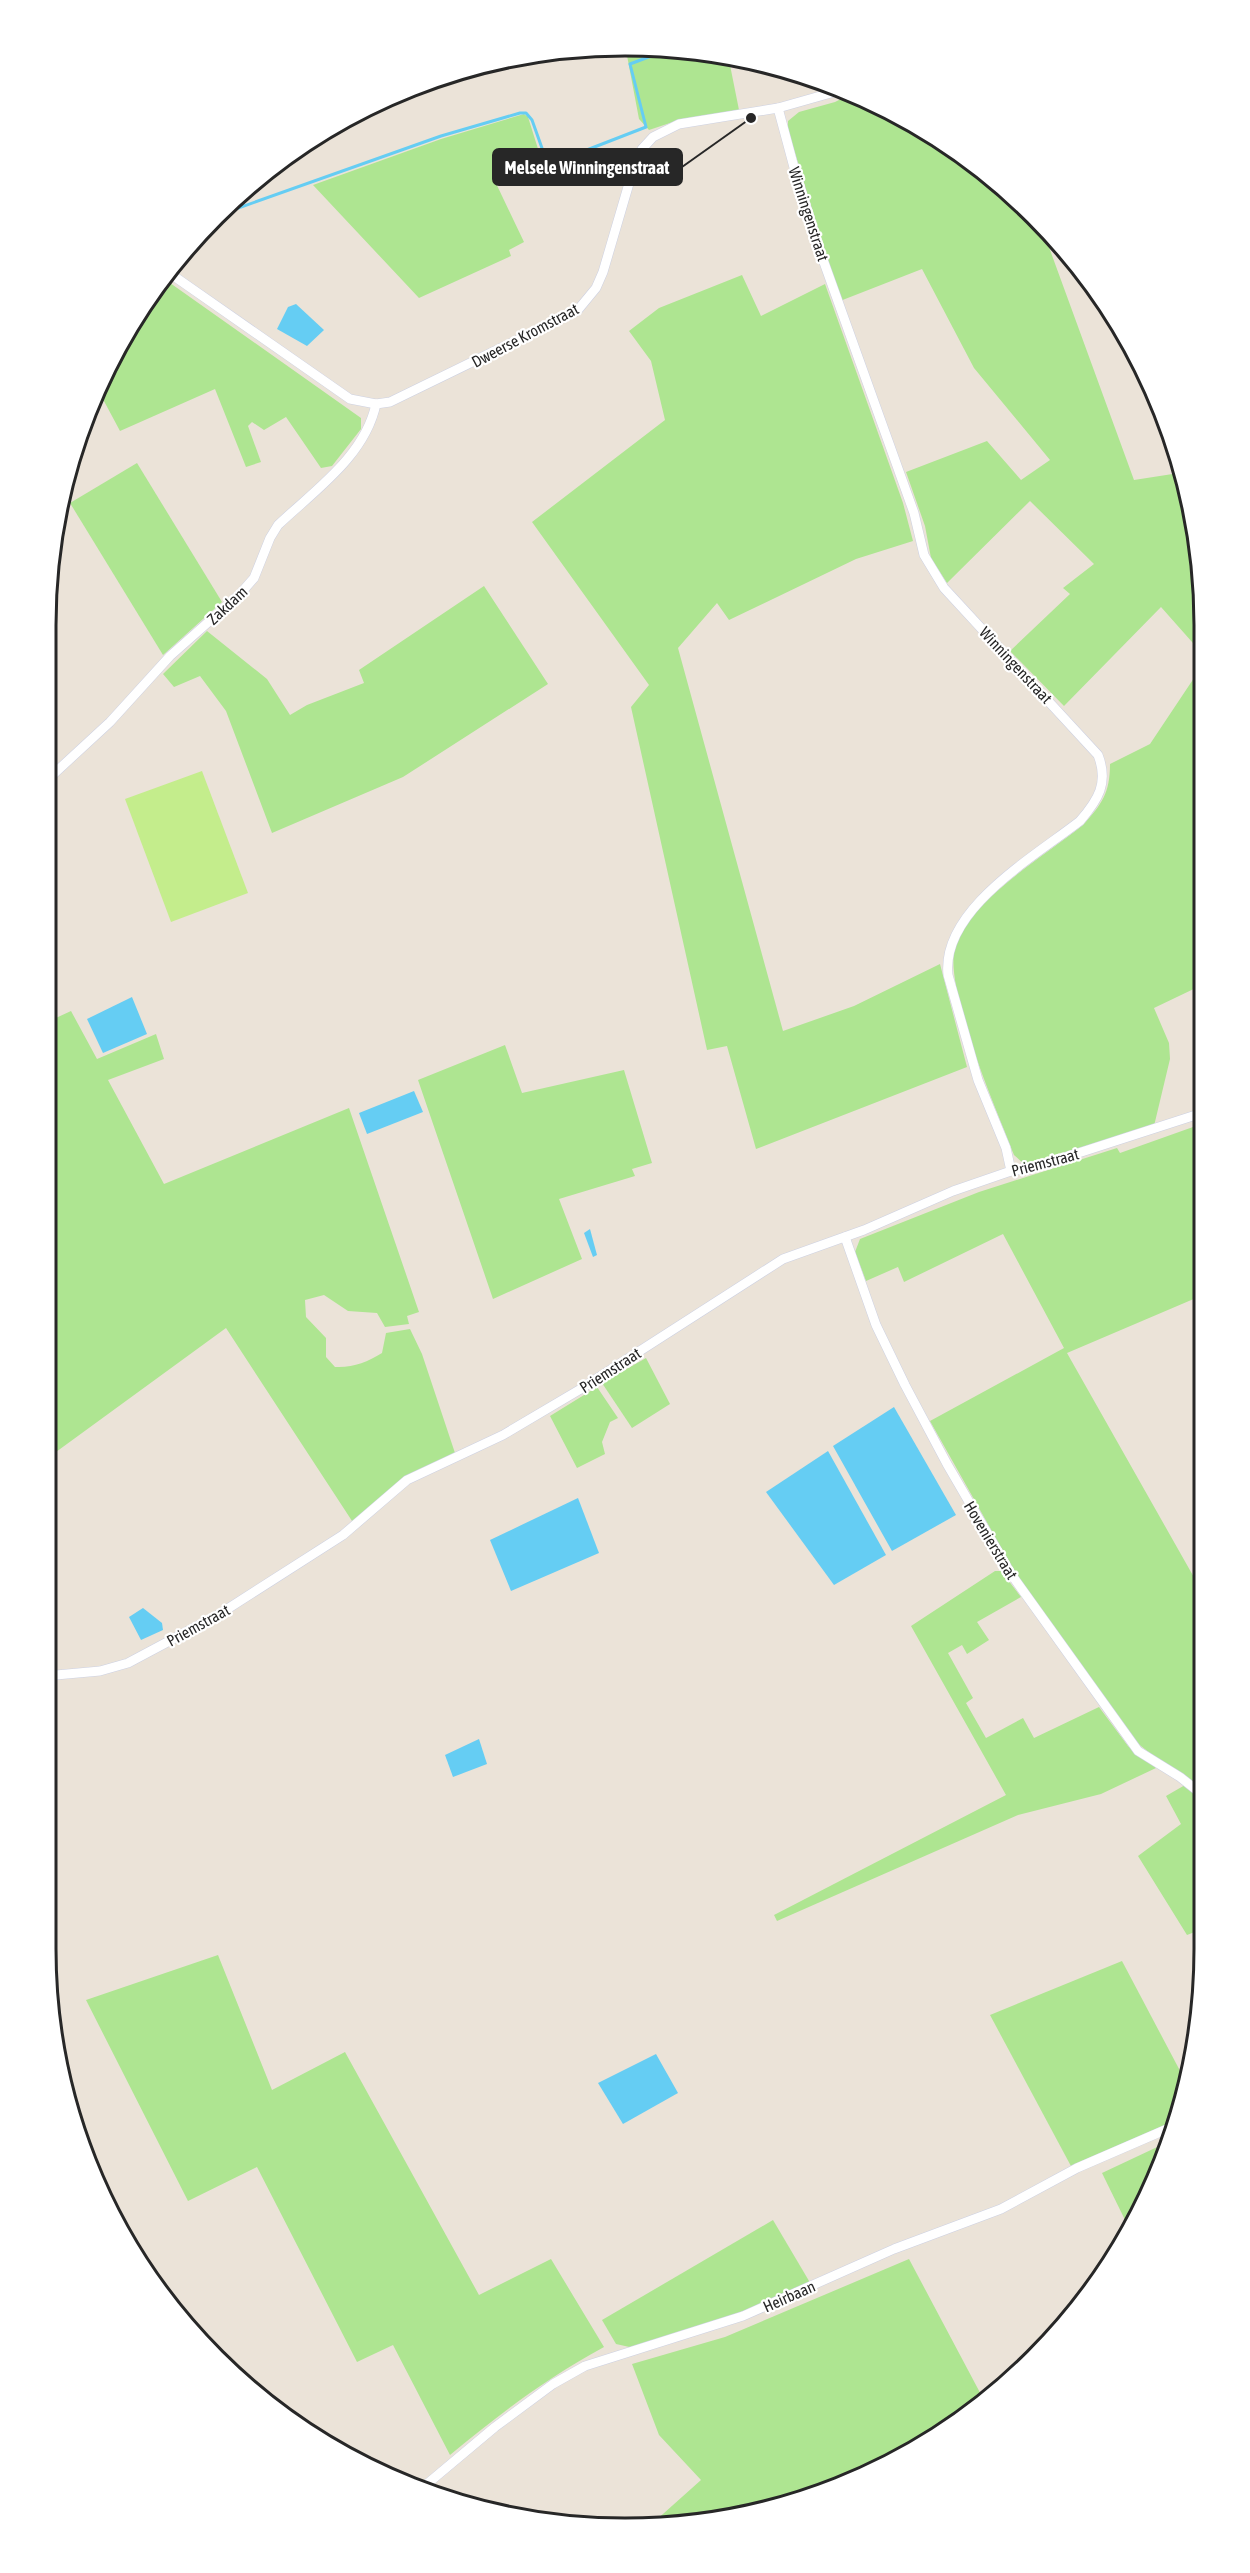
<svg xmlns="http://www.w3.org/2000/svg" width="1250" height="2573" font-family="'Asap Condensed',sans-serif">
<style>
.green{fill:#aee591}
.pitch{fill:#c4ed8c}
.water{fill:#65cdf3}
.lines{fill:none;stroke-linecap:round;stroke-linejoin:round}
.stream{stroke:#65cdf3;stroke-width:3}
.minor-casing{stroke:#cdd1e2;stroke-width:10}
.minor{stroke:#fff;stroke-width:9}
.labels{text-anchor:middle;stroke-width:4.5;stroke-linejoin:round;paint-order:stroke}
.street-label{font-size:16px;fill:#272727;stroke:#fff}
.rim{fill:none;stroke:#272727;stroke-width:3}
.leader{fill:none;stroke:#272727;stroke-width:2}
.callout-dot{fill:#272727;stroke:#fff;stroke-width:2}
.callout{fill:#272727;stroke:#272727;stroke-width:2}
.callout-label{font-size:18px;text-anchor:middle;font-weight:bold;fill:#fff}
</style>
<rect width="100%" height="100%" fill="#ebe3d8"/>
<g class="green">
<polygon points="625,45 728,55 739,110 682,119 649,130 639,119"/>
<polygon points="853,93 978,165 1042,228 1134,480 1179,473 1200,549 1200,651 1161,607 1064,706 1010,651 1070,594 1063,588 1094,564 1030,501 947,583 931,558 925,526 906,472 987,441 1021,480 1050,460 974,368 922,269 840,301 788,130 788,121 799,112 835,102"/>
<polygon points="524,114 528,117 539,152 493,177 524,242 509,250 511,256 419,298 313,185 441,139"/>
<polygon points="742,275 761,316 825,284 903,503 913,541 856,559 729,620 717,603 678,648 783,1031 854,1006 940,964 967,1067 756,1149 727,1046 707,1050 631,707 649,685 532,522 665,420 651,361 629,331 659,308"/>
<polygon points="163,278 361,418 361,429 332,466 321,468 286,417 264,430 252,422 248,426 261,462 246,467 215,389 120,431 97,388 143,302"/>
<polygon points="137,463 222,602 163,655 70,503"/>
<polygon points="484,586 548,684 403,777 272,833 226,711 200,676 174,687 163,674 207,631 267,679 290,715 307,705 364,683 359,670"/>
<path d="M 1200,669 L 1202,985 L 1154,1008 L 1169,1043 L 1170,1059 L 1154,1126 L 1024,1164 L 1014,1155 C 998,1112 936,976 958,937 C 983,892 1043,857 1083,825 C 1102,804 1110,793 1110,764 L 1150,744 Z"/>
<path d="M 71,1011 L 97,1059 L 156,1034 L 164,1059 L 108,1080 L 164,1184 L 349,1108 L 419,1312 L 407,1316 L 409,1324 L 385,1327 L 377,1313 L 348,1311 L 324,1295 L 305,1300 L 306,1317 L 326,1338 L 326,1357 L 335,1367 C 353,1368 367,1362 382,1353 L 386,1333 L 410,1329 L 422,1354 L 455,1453 L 401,1479 L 354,1524 L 226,1328 L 45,1460 L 45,1023 Z"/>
<polygon points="505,1045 522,1093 624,1070 652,1163 632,1169 635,1176 559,1199 582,1259 493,1299 418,1080"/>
<path d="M 1193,1127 L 1202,1145 L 1203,1310 L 1196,1298 L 1067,1353 L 1204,1595 L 1204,1791 C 1182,1772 1155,1760 1133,1739 L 1016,1574 L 930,1421 L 1064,1348 L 1003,1234 L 904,1282 L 898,1267 L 866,1281 L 855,1252 L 860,1239 L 979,1192 L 1117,1148 L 1120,1153 Z"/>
<polygon points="646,1358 670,1404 632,1428 602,1383"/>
<polygon points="597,1387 618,1418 610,1422 602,1442 605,1454 577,1468 550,1416"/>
<polygon points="995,1571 1001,1571 1021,1597 977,1622 989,1640 967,1654 962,1645 948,1653 973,1698 966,1703 986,1738 1023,1718 1034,1738 1099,1707 1128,1746 1156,1768 1101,1794 1018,1815 777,1921 774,1915 1006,1795 911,1626"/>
<polygon points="1185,1785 1204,1803 1205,1928 1187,1935 1138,1856 1181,1824 1166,1796"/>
<path d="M 218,1955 L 272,2090 L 345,2052 L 479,2295 L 551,2259 L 604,2347 C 544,2380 502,2412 450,2455 L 393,2345 L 357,2362 L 257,2167 L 188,2201 L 86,2000 Z"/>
<polygon points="1122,1961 1187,2084 1175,2123 1072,2168 990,2015"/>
<polygon points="1170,2141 1161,2170 1127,2224 1102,2173"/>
<polygon points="773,2220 812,2286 770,2304 634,2348 616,2344 602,2320"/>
<polygon points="909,2259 985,2402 882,2468 811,2497 700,2523 654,2522 701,2480 659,2435 632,2364 725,2337"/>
</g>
<polygon class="pitch" points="202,771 248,893 171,922 125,799"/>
<g class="water">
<polygon points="296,304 324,330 307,346 277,329 288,307"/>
<polygon points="132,997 147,1034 103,1053 87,1019"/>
<polygon points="414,1091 423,1112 367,1134 359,1113"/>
<polygon points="590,1229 597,1255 593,1257 584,1233"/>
<polygon points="894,1407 956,1515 892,1551 833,1446"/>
<polygon points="828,1451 886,1555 834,1585 766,1492"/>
<polygon points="578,1498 599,1553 511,1591 490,1540"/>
<polygon points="143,1608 162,1623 163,1630 141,1640 129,1617"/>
<polygon points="479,1739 487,1764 453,1777 445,1755"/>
<polygon points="656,2054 678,2093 623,2124 598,2083"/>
<polygon points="74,2122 95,2165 93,2167 76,2135"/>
</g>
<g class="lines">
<polyline class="stream" points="213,217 441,136 520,113 526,113 532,120 548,165 646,127 630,64 670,49"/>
<g class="minor-casing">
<g id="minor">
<path d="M 778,108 L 795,171 L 821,254 L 914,513 L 924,555 L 944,588 L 1098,755 C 1109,783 1098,800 1080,821 C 1034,857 941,910 948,975 L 978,1080 L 1006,1148 L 1011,1171"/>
<polyline points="168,272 350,399 376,404 390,402 577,311 596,288 603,272 635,163 642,149 653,137 679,124 778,108 845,89"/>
<path d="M 45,782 L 110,722 L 170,656 L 240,594 L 254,578 L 270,538 L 278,525 C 315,490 365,456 376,404"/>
<polyline points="845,1237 876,1325 905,1385 947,1464 1011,1574 1138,1751 1180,1777 1204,1796"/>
<polyline points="45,1676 100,1671 128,1663 218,1615 343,1535 407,1480 503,1435 579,1390 783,1259 864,1230 953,1191 1011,1171 1032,1168 1202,1113"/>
<polyline points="421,2489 495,2427 553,2384 585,2366 743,2316 894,2249 1001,2209 1077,2168 1174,2126"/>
</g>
</g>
<use href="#minor" class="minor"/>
</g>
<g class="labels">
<g class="street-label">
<text transform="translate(809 214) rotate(72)" y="6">Winningenstraat</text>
<text transform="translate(525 335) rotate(-28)" y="6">Dweerse Kromstraat</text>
<text transform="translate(227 605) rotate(-43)" y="6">Zakdam</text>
<text transform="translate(1016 665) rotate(47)" y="6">Winningenstraat</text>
<text transform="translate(1045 1162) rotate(-15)" y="6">Priemstraat</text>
<text transform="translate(610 1370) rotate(-33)" y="6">Priemstraat</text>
<text transform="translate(991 1540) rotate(59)" y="6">Hovenierstraat</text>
<text transform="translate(198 1625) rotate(-29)" y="6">Priemstraat</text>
<text transform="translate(789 2296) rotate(-24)" y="6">Heirbaan</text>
</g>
</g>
<path d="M0 0H1250V2573H0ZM625 56H625A569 569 0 0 1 1194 625V1949A569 569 0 0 1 625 2518H625A569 569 0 0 1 56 1949V625A569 569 0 0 1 625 56Z" fill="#fff" fill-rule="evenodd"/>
<path class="rim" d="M625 56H625A569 569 0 0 1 1194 625V1949A569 569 0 0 1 625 2518H625A569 569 0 0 1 56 1949V625A569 569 0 0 1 625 56Z"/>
<path class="leader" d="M751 118L682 167"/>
<circle class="callout-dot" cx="751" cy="118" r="6"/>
<rect class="callout" x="493" y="149" width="189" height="36" rx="6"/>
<g class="callout-label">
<text x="587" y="174">Melsele Winningenstraat</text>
</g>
</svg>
